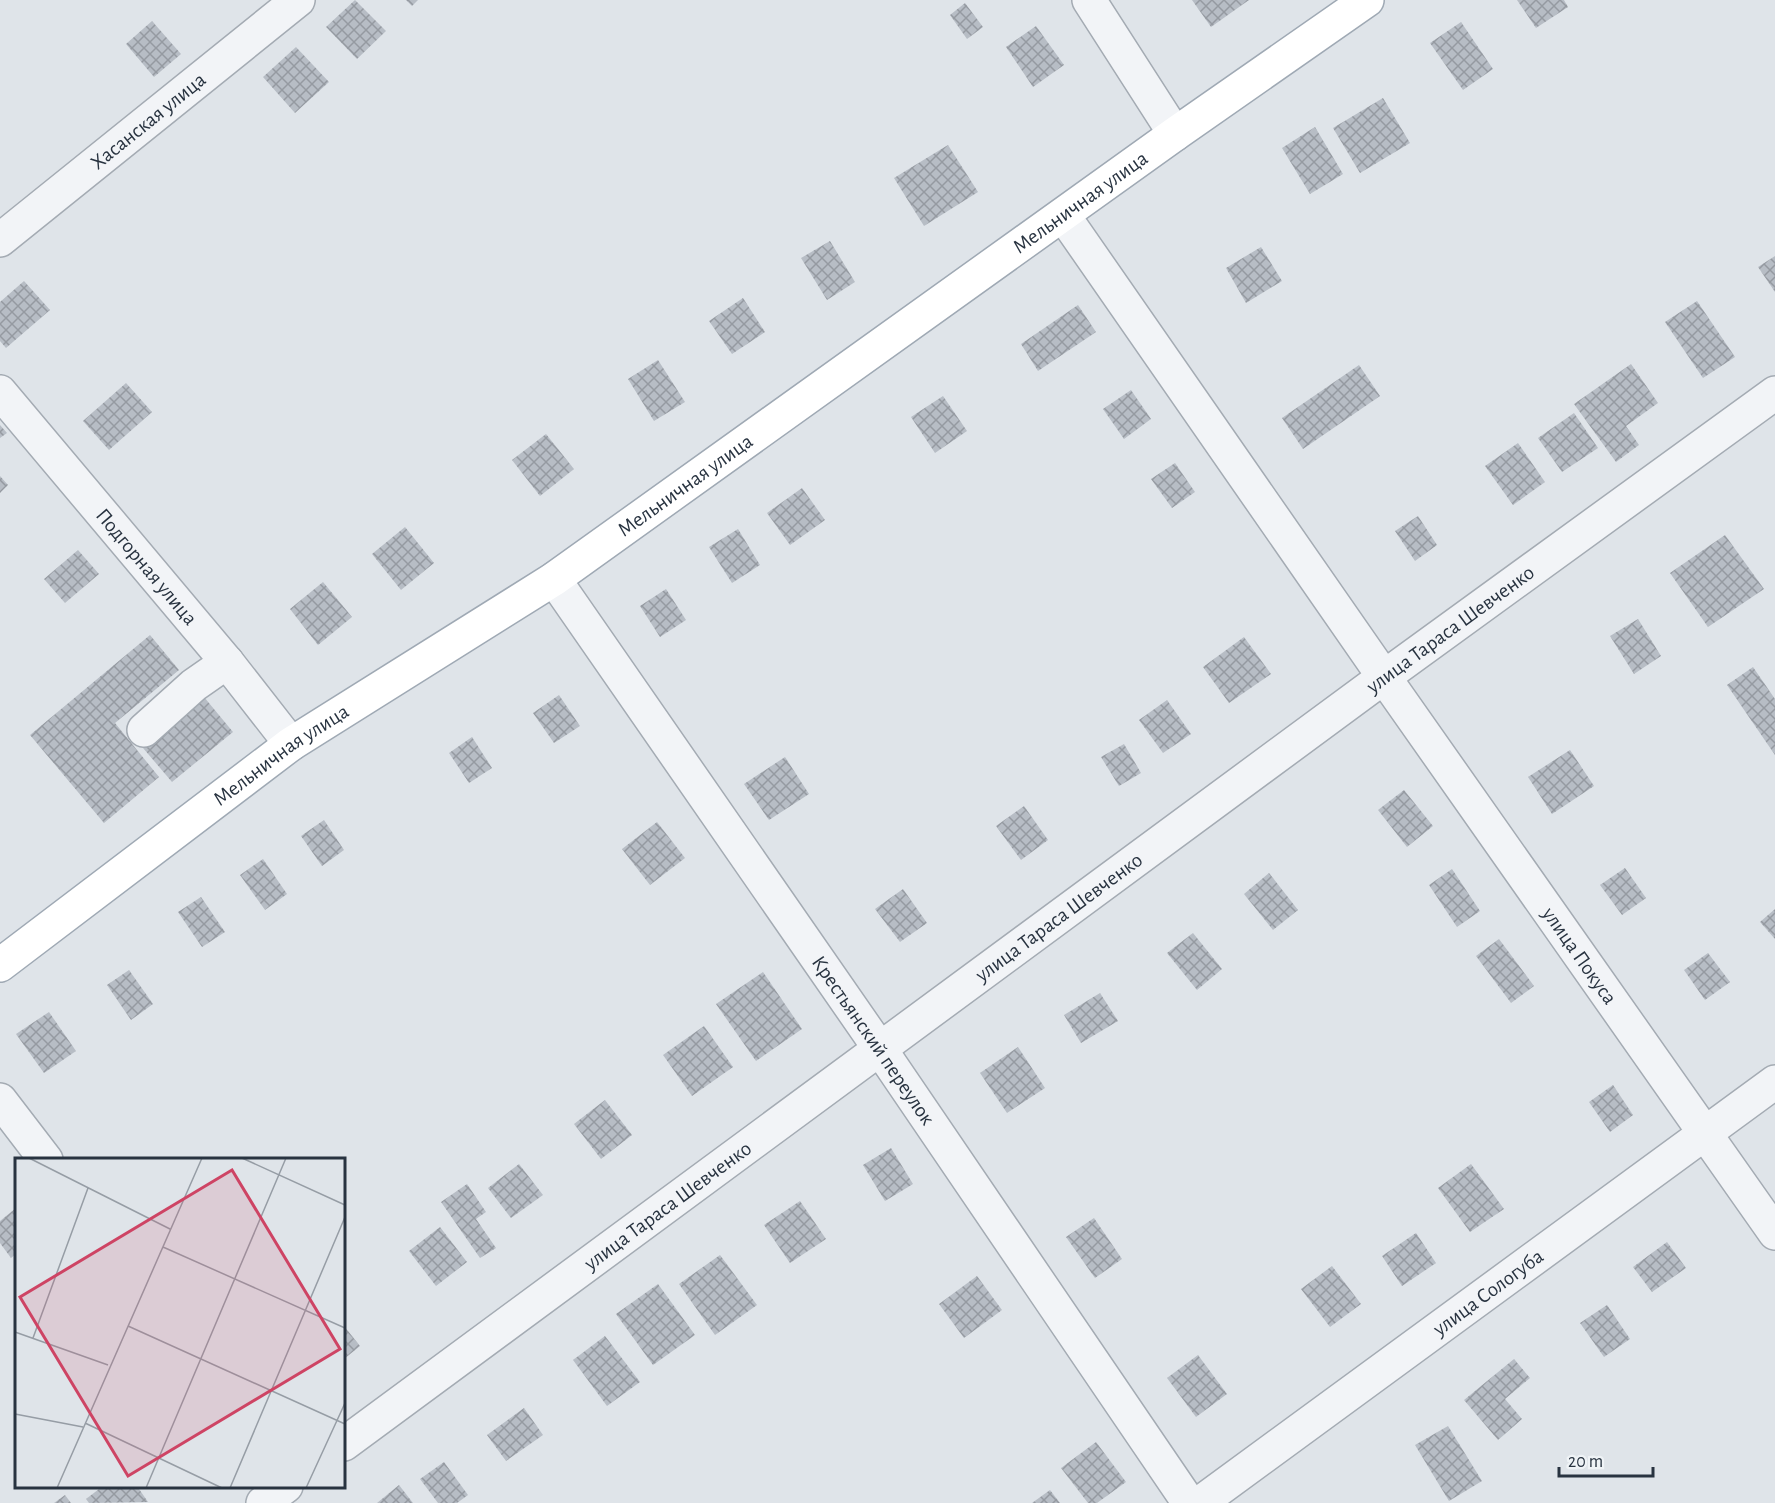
<svg xmlns="http://www.w3.org/2000/svg" width="1775" height="1503" font-family="'Alegreya Sans',sans-serif">
<style>
.building{fill:url(#building-cross-hatch)}
.lines{fill:none;stroke-linecap:round;stroke-linejoin:round}
.minor-casing{stroke:#a4abb3;stroke-width:36}
.major-casing{stroke:#9fa9b4;stroke-width:36}
.minor{stroke:#f2f4f7;stroke-width:33}
.major{stroke:#fff;stroke-width:33}
.labels{text-anchor:middle;stroke-width:4.5;stroke-linejoin:round;paint-order:stroke}
.street-label{font-size:21px;fill:#283340;stroke:#eff3f6}
.inset-road{fill:none;stroke:#969da5;stroke-width:1.5}
.view{fill:#ce4464;fill-opacity:0.15;stroke:#ce4464;stroke-width:3}
.inset-edge{fill:none;stroke:#283340;stroke-width:3}
</style>
<defs>
<pattern id="building-cross-hatch" width="8" height="8" patternUnits="userSpaceOnUse" patternTransform="scale(1.5)"><rect width="8" height="8" fill="#b7bdc5"/><path d="M0 0l8 8M0 8l8-8" fill="none" stroke="#959aa1"/></pattern>
</defs>
<rect width="100%" height="100%" fill="#dfe4e9"/>
<g class="building">
<polygon points="355,0 386,31 357,59 326,27"/>
<polygon points="406,0 418,0 412,6"/>
<polygon points="1192,0 1249,0 1211,27"/>
<polygon points="1517,0 1564,0 1568,7 1536,28"/>
<polygon points="965,3 983,27 967,39 950,15"/>
<polygon points="152,21 181,54 154,77 126,44"/>
<polygon points="1461,22 1493,69 1463,90 1430,43"/>
<polygon points="1036,26 1064,65 1033,87 1006,47"/>
<polygon points="296,47 329,82 295,113 263,77"/>
<polygon points="1383,98 1410,143 1360,173 1333,128"/>
<polygon points="1315,127 1343,174 1310,194 1282,148"/>
<polygon points="948,145 978,192 924,226 894,178"/>
<polygon points="830,241 855,282 827,300 801,258"/>
<polygon points="1261,247 1282,281 1246,303 1226,268"/>
<polygon points="1775,256 1775,292 1758,267"/>
<polygon points="24,281 50,310 6,348 0,341 0,302"/>
<polygon points="743,298 765,332 732,354 709,321"/>
<polygon points="1697,301 1735,357 1703,378 1665,322"/>
<polygon points="1078,305 1096,332 1038,371 1021,344"/>
<polygon points="658,360 685,402 654,421 628,379"/>
<polygon points="1631,364 1658,403 1626,426 1639,445 1616,462 1574,404"/>
<polygon points="1359,365 1380,396 1303,449 1282,418"/>
<polygon points="126,383 152,412 109,450 83,421"/>
<polygon points="1131,390 1151,419 1124,439 1103,409"/>
<polygon points="943,396 967,431 935,453 911,417"/>
<polygon points="1574,413 1598,448 1562,472 1538,438"/>
<polygon points="0,425 7,433 0,438"/>
<polygon points="546,434 574,469 540,496 512,460"/>
<polygon points="1518,443 1545,482 1513,505 1485,466"/>
<polygon points="1175,463 1195,492 1172,508 1151,479"/>
<polygon points="0,476 8,485 0,493"/>
<polygon points="802,488 825,520 790,545 767,513"/>
<polygon points="1418,516 1437,545 1415,561 1395,531"/>
<polygon points="405,527 434,563 401,590 372,554"/>
<polygon points="738,529 760,565 732,583 709,547"/>
<polygon points="1725,535 1764,589 1708,627 1670,573"/>
<polygon points="78,550 99,574 65,603 44,579"/>
<polygon points="323,582 352,617 318,645 290,609"/>
<polygon points="666,589 686,620 660,637 640,606"/>
<polygon points="1638,619 1661,656 1634,674 1610,636"/>
<polygon points="150,635 179,670 115,723 159,777 104,823 30,735"/>
<polygon points="1244,637 1271,674 1229,703 1203,667"/>
<polygon points="1753,667 1775,699 1775,755 1727,685"/>
<polygon points="559,695 580,726 554,743 533,713"/>
<polygon points="204,697 233,732 172,782 143,748"/>
<polygon points="1167,700 1191,734 1163,753 1139,720"/>
<polygon points="472,737 492,768 469,783 449,753"/>
<polygon points="1124,744 1141,773 1119,786 1101,757"/>
<polygon points="1570,750 1594,786 1552,814 1528,777"/>
<polygon points="785,757 809,794 769,820 744,784"/>
<polygon points="1404,790 1433,826 1407,847 1378,810"/>
<polygon points="1024,806 1048,840 1021,860 996,826"/>
<polygon points="324,820 344,850 322,866 301,836"/>
<polygon points="657,822 685,858 650,885 622,849"/>
<polygon points="263,859 287,894 265,910 240,875"/>
<polygon points="1625,868 1646,898 1622,915 1600,885"/>
<polygon points="1452,869 1480,911 1457,927 1429,885"/>
<polygon points="1269,873 1298,910 1273,930 1244,894"/>
<polygon points="903,889 927,923 900,942 875,909"/>
<polygon points="201,897 225,932 202,947 178,912"/>
<polygon points="1775,909 1775,939 1760,922"/>
<polygon points="1193,933 1222,969 1197,990 1167,953"/>
<polygon points="1499,939 1534,986 1511,1003 1476,956"/>
<polygon points="1708,953 1730,982 1705,1000 1684,970"/>
<polygon points="129,970 153,1004 131,1020 107,985"/>
<polygon points="763,972 802,1029 756,1061 716,1004"/>
<polygon points="1100,993 1118,1021 1081,1043 1064,1015"/>
<polygon points="49,1012 76,1051 44,1073 16,1034"/>
<polygon points="704,1026 733,1067 692,1096 663,1055"/>
<polygon points="1018,1047 1045,1088 1007,1113 980,1073"/>
<polygon points="1613,1085 1633,1115 1610,1132 1589,1102"/>
<polygon points="605,1100 632,1135 601,1159 574,1124"/>
<polygon points="891,1148 913,1184 885,1201 863,1165"/>
<polygon points="519,1164 543,1195 511,1218 488,1188"/>
<polygon points="1471,1164 1504,1209 1470,1232 1438,1188"/>
<polygon points="467,1184 486,1212 476,1219 496,1248 480,1258 441,1202"/>
<polygon points="800,1201 826,1239 790,1263 764,1225"/>
<polygon points="16,1208 16,1254 11,1258 0,1243 0,1221"/>
<polygon points="1094,1218 1122,1259 1095,1278 1066,1237"/>
<polygon points="440,1227 467,1262 436,1286 409,1251"/>
<polygon points="1416,1233 1436,1263 1402,1286 1382,1256"/>
<polygon points="1667,1242 1686,1268 1652,1292 1633,1267"/>
<polygon points="720,1255 757,1305 715,1335 679,1284"/>
<polygon points="1332,1266 1361,1304 1330,1327 1301,1289"/>
<polygon points="977,1276 1002,1310 964,1338 939,1304"/>
<polygon points="658,1284 695,1335 653,1365 616,1314"/>
<polygon points="1607,1305 1630,1339 1604,1357 1580,1323"/>
<polygon points="344,1326 360,1346 344,1359"/>
<polygon points="605,1336 640,1382 607,1406 573,1360"/>
<polygon points="1198,1355 1227,1394 1196,1417 1167,1378"/>
<polygon points="1514,1359 1530,1378 1505,1399 1522,1419 1498,1440 1464,1400"/>
<polygon points="524,1408 543,1435 506,1461 487,1435"/>
<polygon points="1448,1426 1482,1481 1449,1501 1415,1445"/>
<polygon points="1096,1442 1126,1482 1097,1503 1088,1503 1061,1468"/>
<polygon points="444,1462 468,1495 457,1503 438,1503 420,1479"/>
<polygon points="399,1485 413,1503 377,1503"/>
<polygon points="103,1486 137,1486 148,1502 89,1503 86,1499"/>
<polygon points="1050,1490 1060,1503 1032,1503"/>
<polygon points="65,1495 71,1503 54,1503"/>
</g>
<g class="lines">
<g class="minor-casing">
<g id="minor">
<polyline points="1089,0 1175,134"/>
<path id="s1" d="M 1063,215 L 1384,677 L 1775,1233"/>
<path id="s2" d="M 0,240 L 298,0"/>
<path id="s3" d="M 0,392 L 227,662 L 291,744"/>
<path id="s4" d="M 554,579 L 880,1049 L 1189,1503"/>
<polyline points="144,730 194,685 227,662"/>
<polyline points="0,1100 46,1160"/>
<path id="s5" d="M 344,1444 L 1384,677 L 1775,393"/>
<polyline points="263,1503 286,1486"/>
<path id="s6" d="M 1200,1503 L 1775,1082"/>
</g>
</g>
<g class="major-casing">
<g id="major">
<path id="s7" d="M 0,965 L 291,744 L 554,579 L 1175,134 L 1367,0"/>
</g>
</g>
<use href="#minor" class="minor"/>
<use href="#major" class="major"/>
</g>
<g class="labels">
<g class="street-label">
<text dy="7" stroke="none"><textPath href="#s2" startOffset="190">Хасанская улица</textPath></text>
<text dy="7" stroke="none"><textPath href="#s7" startOffset="1323">Мельничная улица</textPath></text>
<text dy="7" stroke="none"><textPath href="#s7" startOffset="837">Мельничная улица</textPath></text>
<text dy="7" stroke="none"><textPath href="#s3" startOffset="228">Подгорная улица</textPath></text>
<text dy="7" stroke="none"><textPath href="#s5" startOffset="1374">улица Тараса Шевченко</textPath></text>
<text dy="7" stroke="none"><textPath href="#s7" startOffset="351">Мельничная улица</textPath></text>
<text dy="7" stroke="none"><textPath href="#s5" startOffset="888">улица Тараса Шевченко</textPath></text>
<text dy="7" stroke="none"><textPath href="#s1" startOffset="903">улица Покуса</textPath></text>
<text dy="7" stroke="none"><textPath href="#s4" startOffset="561">Крестьянский переулок</textPath></text>
<text dy="7" stroke="none"><textPath href="#s5" startOffset="402">улица Тараса Шевченко</textPath></text>
<text dy="7" stroke="none"><textPath href="#s6" startOffset="357">улица Сологуба</textPath></text>
</g>
</g>
<g transform="translate(15 1158)">
<rect width="330" height="330" fill="#dfe4e9"/>
<path class="inset-road" d="M 14,0 L 155,71M 227,0 L 330,47M 148,89 L 330,170M 113,168 L 330,266M 0,174 L 93,207M 18,180 L 73,30M 0,256 L 68,269M 70,265 L 207,330M 42,330 L 187,0M 131,330 L 271,0M 215,330 L 330,59M 291,330 L 330,245"/>
<path class="view" d="M 217,12 L 325,191 L 113,318 L 5,139 Z"/>
<rect width="330" height="330" class="inset-edge"/>
</g>
<path d="M1559 1467v9h94v-9" fill="none" stroke="#283340" stroke-width="3"/>
<text x="1568" y="1467" font-size="18" fill="#283340" stroke="#eff3f6" stroke-width="4.5" paint-order="stroke">20 m</text>
</svg>
